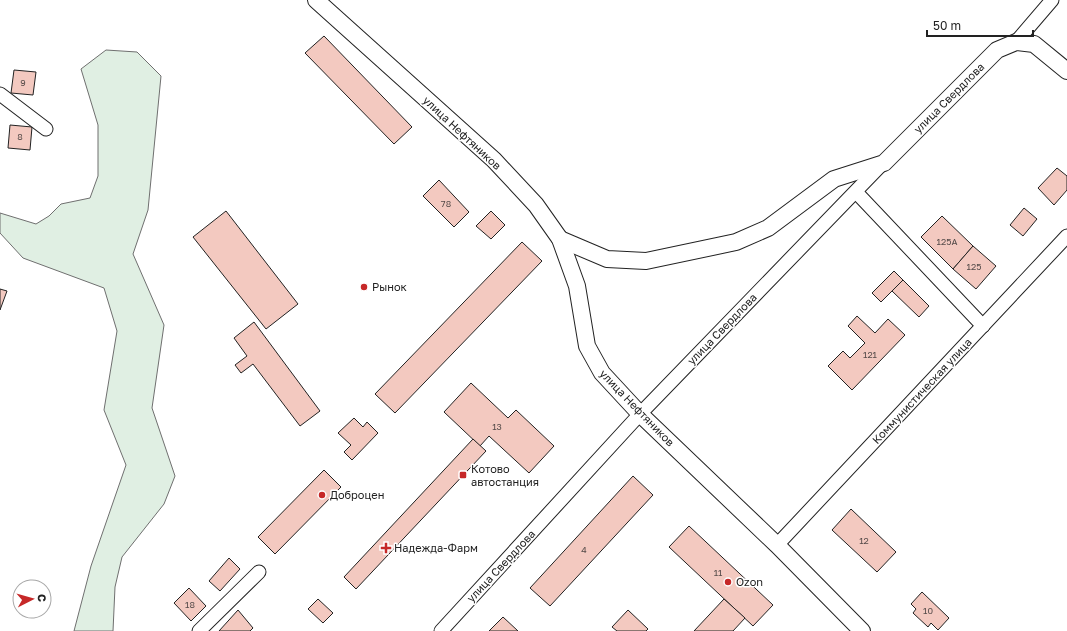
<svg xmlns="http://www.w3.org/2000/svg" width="1067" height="631" font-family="'Golos Text',sans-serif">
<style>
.green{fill:#e0efe3;stroke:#6f6f6f}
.building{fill:#f3c9c0;stroke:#222}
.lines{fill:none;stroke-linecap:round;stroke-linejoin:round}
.minor-casing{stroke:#222;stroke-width:15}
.tertiary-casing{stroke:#222;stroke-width:18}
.minor{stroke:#fff;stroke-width:13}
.tertiary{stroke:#fff;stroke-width:16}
.poi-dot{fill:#c62828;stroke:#fff;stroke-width:1.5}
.labels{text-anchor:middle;stroke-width:3;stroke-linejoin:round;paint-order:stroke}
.number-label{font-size:9px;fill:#564c4a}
.street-label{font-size:11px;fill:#222;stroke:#fff}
.poi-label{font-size:11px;fill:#222;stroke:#fff;text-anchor:start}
</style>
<rect width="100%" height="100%" fill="#fff"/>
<polygon class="green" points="106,50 137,52 161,76 148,210 133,254 164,325 152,408 175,476 164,504 122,557 115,587 113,631 74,631 91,566 126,465 104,410 117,331 104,288 23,258 0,233 0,213 36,224 49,216 61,204 90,198 98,176 98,125 81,69"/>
<g class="building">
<polygon points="324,36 412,127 394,144 305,53"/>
<polygon points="14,70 36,72 33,95 11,93"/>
<polygon points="10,125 32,127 30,150 8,148"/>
<polygon points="1057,168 1067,176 1067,190 1054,205 1038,188"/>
<polygon points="439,180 469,212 454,227 423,196"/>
<polygon points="1024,208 1037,219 1023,236 1010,225"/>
<polygon points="226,211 298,304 266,329 193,237"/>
<polygon points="491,211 505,225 491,239 476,226"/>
<polygon points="942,216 973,246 953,269 921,237"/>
<polygon points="522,242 542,261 395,413 375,394"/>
<polygon points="973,246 996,266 976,289 953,269"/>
<polygon points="894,271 903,280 881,302 872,293"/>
<polygon points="903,280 929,306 919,317 892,291"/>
<polygon points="0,289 7,291 0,310"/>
<polygon points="857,316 875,333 888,319 905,335 852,390 828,366 843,351 850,358 865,343 848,326"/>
<polygon points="254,322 320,411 300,426 253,364 241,373 235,365 247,356 234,338"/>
<polygon points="471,383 508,418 516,410 554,446 529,473 489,436 480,446 444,412"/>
<polygon points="354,418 363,427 367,422 378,433 352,460 344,452 351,445 338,433"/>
<polygon points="473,439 486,451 356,589 344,577"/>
<polygon points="324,470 341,487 275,554 258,537"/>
<polygon points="633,476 653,495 550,606 530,588"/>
<polygon points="851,509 896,552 877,572 832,530"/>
<polygon points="689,526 773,605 753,626 669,547"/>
<polygon points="229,558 240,569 220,591 209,581"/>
<polygon points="189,588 206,606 191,621 174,603"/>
<polygon points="922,592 949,618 938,630 931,623 928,627 913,613 916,609 911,604"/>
<polygon points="318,599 333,613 323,623 308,609"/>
<polygon points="724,599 745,618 733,631 694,631"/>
<polygon points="238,610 253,628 250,631 219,631"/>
<polygon points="628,610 648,629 646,631 617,631 612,627"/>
<polygon points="503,617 518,631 489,631"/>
</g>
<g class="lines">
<g class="minor-casing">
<g id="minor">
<polyline points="1016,42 1052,0"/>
<polyline points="0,94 46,129"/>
<polyline points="856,192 983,326"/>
<polyline points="777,545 1067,236"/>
<polyline points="199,631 259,572"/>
<polyline points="441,631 640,414 883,163"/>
</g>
</g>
<g class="tertiary-casing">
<g id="tertiary">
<polyline points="316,0 494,160 536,205 560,239 577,286 587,346 602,373 640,414 777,545 862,631"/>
<polyline points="560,239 607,259 646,261 736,242 768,228 834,179 884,163 997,50 1016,42 1034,44 1067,71"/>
</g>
</g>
<use href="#minor" class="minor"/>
<use href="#tertiary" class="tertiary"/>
</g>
<g class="poi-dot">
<circle cx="364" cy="287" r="4"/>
<rect x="459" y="471" width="8" height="8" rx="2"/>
<circle cx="322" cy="495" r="4"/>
<path d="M384 542h4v4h4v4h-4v4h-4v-4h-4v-4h4z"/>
<circle cx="728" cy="582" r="4"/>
</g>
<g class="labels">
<g class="number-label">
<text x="23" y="86">9</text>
<text x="20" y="140">8</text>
<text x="446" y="207">78</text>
<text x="947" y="245">125А</text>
<text x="974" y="270">125</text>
<text x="870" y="358">121</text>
<text x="497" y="430">13</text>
<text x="864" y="544">12</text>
<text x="584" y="553">4</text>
<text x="718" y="576">11</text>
<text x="190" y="608">18</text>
<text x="928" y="614">10</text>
</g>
<g class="street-label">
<text transform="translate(949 98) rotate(-45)" y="4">улица Свердлова</text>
<text transform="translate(462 133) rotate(43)" y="4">улица Нефтяников</text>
<text transform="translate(722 329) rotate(-46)" y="4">улица Свердлова</text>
<text transform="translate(922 391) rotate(-47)" y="4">Коммунистическая улица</text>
<text transform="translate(637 408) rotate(46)" y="4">улица Нефтяников</text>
<text transform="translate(501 566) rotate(-47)" y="4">улица Свердлова</text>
</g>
<g class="poi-label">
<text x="372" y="291">Рынок</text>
<text x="471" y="473">Котово<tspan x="471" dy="13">автостанция</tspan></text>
<text x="330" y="499">Доброцен</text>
<text x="394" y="552">Надежда-Фарм</text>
<text x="736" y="586">Ozon</text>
</g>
</g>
<g transform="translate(32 599) rotate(84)"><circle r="19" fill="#ffffff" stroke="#a7a7a7"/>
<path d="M0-3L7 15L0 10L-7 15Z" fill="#c62828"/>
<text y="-6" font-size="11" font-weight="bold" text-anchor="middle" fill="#222222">С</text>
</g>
<path d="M927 30v6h106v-6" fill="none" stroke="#222222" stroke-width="2"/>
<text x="933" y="30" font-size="12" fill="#222222" stroke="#ffffff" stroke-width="3" paint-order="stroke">50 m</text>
</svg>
